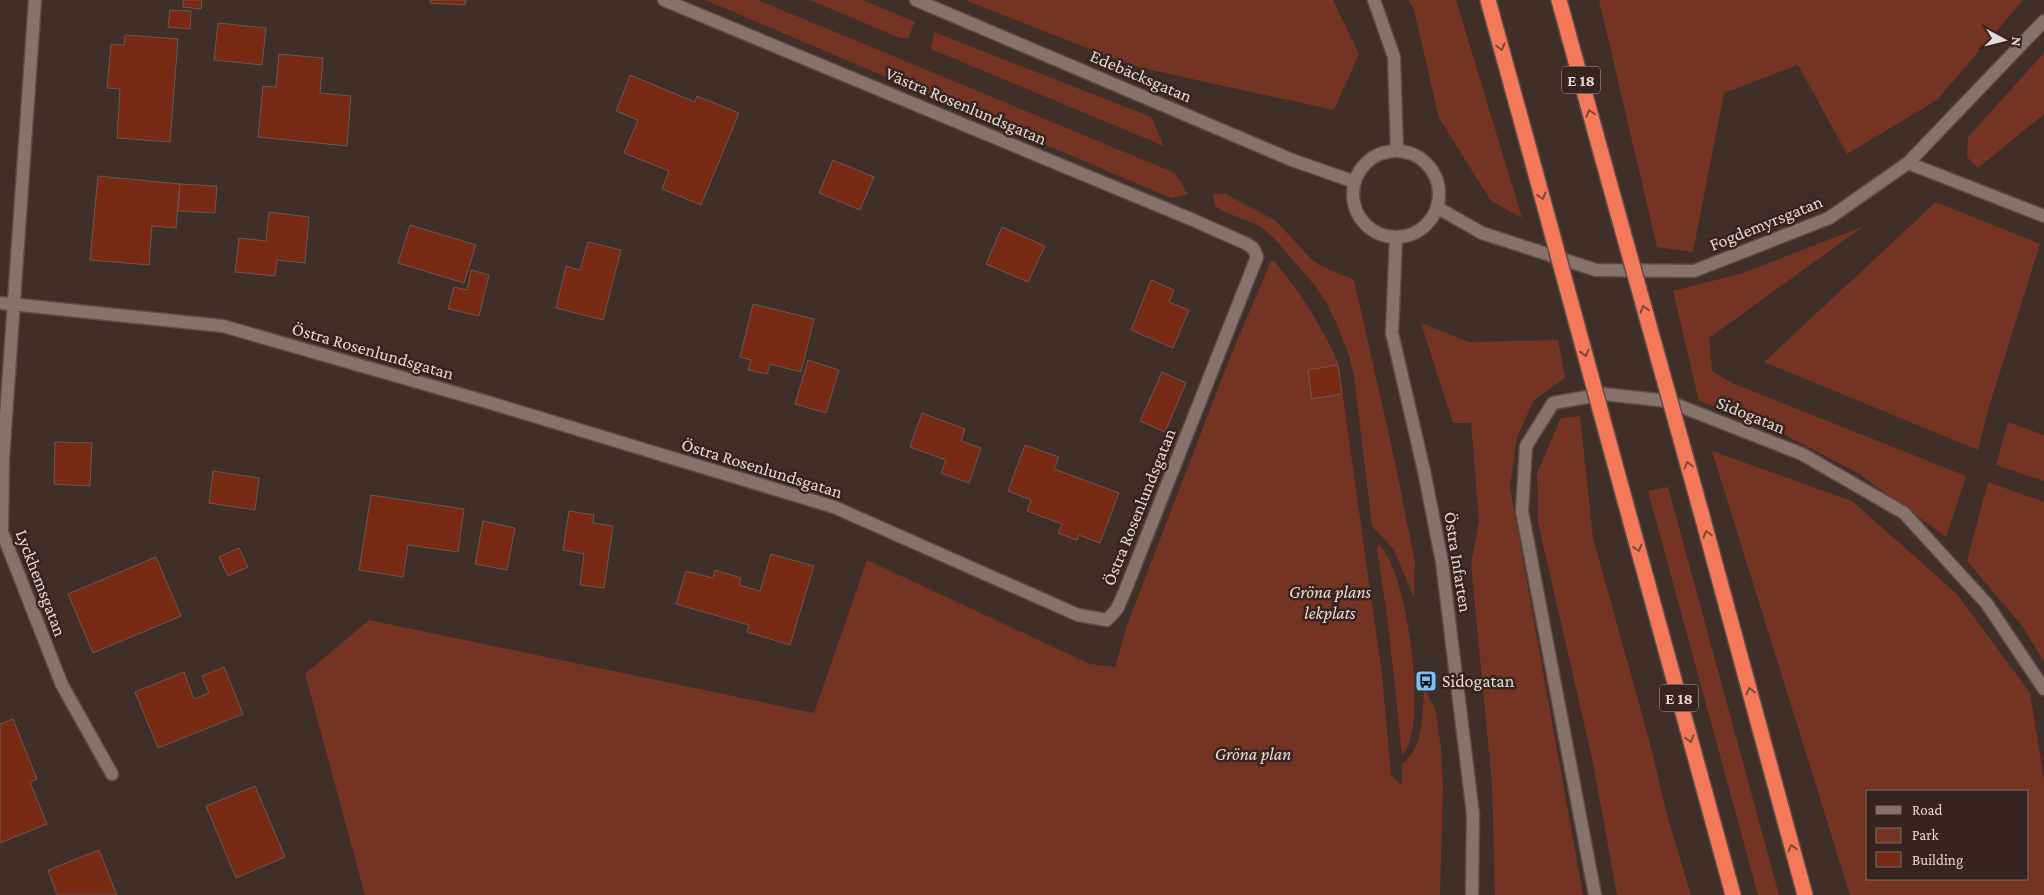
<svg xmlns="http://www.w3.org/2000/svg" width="2044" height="895" font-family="'Crimson Pro',serif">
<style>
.green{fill:#753423;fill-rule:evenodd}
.building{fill:#782a14;stroke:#6b5752}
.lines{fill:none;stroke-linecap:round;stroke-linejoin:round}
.service-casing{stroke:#5b4c48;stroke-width:15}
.minor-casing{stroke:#5b4c48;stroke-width:15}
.tertiary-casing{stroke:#5b4c48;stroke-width:15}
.motorway-casing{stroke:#5b4c48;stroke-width:18}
.service{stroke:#87726c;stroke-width:12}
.minor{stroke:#87726c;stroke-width:12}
.tertiary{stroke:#87726c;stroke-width:12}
.motorway{stroke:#f47959;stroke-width:15}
.motorway-bridge-casing{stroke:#5b4c48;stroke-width:18;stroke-linecap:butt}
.motorway-bridge{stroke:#f47959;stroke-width:15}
.oneway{stroke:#814636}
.labels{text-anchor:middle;stroke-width:5;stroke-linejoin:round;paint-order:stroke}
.shield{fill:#35241f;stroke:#b0a29e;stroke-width:1}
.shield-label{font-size:16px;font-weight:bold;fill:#e4d8d4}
.street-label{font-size:18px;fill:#e4d8d4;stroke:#35241f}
.park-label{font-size:18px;font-style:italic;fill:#f1d8d1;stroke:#35241f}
.poi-label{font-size:18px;fill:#e4d8d4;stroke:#35241f;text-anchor:start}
</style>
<rect width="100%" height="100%" fill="#402e29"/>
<g class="green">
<polygon points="705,0 758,0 1175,173 1188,194 1171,198"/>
<polygon points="810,0 863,0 915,22 908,38 900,38"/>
<polygon points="965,0 1333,0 1359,54 1334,110 1133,66"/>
<polygon points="1408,0 1456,0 1522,218 1491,201 1439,118 1414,10"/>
<polygon points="1599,0 2023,0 1937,100 1847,154 1798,65 1724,93 1693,252 1657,247"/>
<polygon points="934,32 1151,117 1164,146 931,49"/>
<polygon points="2044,53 2044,114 1978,168 1967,157 1968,137"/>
<polygon points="1224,193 1276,221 1310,258 1319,265 1354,280 1395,462 1415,563 1414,598 1394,550 1372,526 1354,376 1349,355 1338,327 1326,302 1316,287 1276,240 1260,226 1225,212 1215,206 1213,196 1215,194"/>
<polygon points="1936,202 2040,244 1987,413 1978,450 1764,362"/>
<polygon points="1864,226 1709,338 1712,371 1732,383 1966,476 1946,537 1858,473 1752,418 1699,401 1673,291 1743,273"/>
<path d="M 1271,261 L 1275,262 C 1301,293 1321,325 1338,362 L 1382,675 L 1391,775 L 1402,785 L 1402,764 C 1424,749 1423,711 1424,687 L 1436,711 L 1441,749 L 1443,787 L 1440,895 L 365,895 L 305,674 L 369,620 L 814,713 L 867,560 L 1090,664 L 1115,667 L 1127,625 L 1231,355 Z"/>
<polygon points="1421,323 1469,342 1558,340 1565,378 1534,400 1517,437 1510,487 1583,895 1495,895 1492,783 1471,564 1479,521 1471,423 1453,423"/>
<polygon points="1580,416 1593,538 1649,740 1669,822 1691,895 1617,895 1593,763 1538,522 1537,473 1561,418"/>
<polygon points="2008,422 2044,435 2044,481 1996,465"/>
<path d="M 1712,451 L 1852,501 L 1957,594 L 2030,693 L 2044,779 L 2044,895 L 1850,895 ZM 1868,791 L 2028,791 L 2028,879 L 1868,879 Z"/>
<polygon points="1988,482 2044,502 2044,662 2023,627 1967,561"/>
<polygon points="1668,487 1779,895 1758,895 1648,491"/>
<path d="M 1378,544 C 1407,566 1430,731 1402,755 L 1388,622 L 1377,549 Z"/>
</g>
<g class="building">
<polygon points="183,0 202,0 201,9 183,7"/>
<polygon points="430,0 466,0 465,5 430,3"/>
<polygon points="170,10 191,11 190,29 168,27"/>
<polygon points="218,23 266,28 262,65 214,60"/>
<polygon points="125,35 178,39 170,142 117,138 120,89 107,88 111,44 124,45"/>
<polygon points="279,54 323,58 320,93 351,96 347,146 258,137 263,86 276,87"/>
<polygon points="630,75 695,102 697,96 739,113 701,205 662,189 669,171 624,153 638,120 616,111"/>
<polygon points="833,160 874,177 860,210 819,193"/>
<polygon points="98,176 180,184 176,228 152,226 149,265 90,260"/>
<polygon points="180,184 217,186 215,213 178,211"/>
<polygon points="269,212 309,217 305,263 277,260 275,276 235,272 239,238 266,241"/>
<polygon points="410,225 476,245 464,283 398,263"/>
<polygon points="1002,227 1045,246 1028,282 986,264"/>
<polygon points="588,242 621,250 603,320 556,308 566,266 580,270"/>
<polygon points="471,270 489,275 479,316 448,309 454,287 467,290"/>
<polygon points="1151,280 1174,290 1169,302 1189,310 1173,348 1131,330"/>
<polygon points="753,304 814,319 801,372 770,364 767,374 748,370 751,360 740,357"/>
<polygon points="808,360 839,370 826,413 795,404"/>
<polygon points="1338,365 1342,394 1312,399 1308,370"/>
<polygon points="1162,372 1186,383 1165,432 1140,421"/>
<polygon points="922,413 965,429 961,441 981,448 969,483 941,473 946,460 910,447"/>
<polygon points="55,442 92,443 90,486 54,484"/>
<polygon points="1025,445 1059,457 1054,469 1119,493 1100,543 1079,535 1077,540 1058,533 1062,524 1027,511 1031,500 1008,491"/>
<polygon points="213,471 259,478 255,510 209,503"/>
<polygon points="371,495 464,509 458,552 408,545 403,577 359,570"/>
<polygon points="569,511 594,515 593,523 613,526 604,588 580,585 584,554 563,550"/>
<polygon points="483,521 515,528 507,570 475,564"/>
<polygon points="239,548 248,567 228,576 219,557"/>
<polygon points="771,554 814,566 790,645 747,632 749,625 676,604 686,571 713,578 715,570 741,578 739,585 760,591"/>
<polygon points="156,557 181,616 93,653 68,594"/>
<polygon points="224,667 243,714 158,748 135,692 184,672 194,699 209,693 202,676"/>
<polygon points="13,719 37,779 30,782 47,824 0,843 0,724"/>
<polygon points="255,786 285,857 236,878 206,806"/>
<polygon points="99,850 117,895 57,895 48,870"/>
</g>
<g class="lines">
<g class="service-casing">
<polyline id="service" points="1595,895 1522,511 1526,446 1553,403 1604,394 1667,401 1802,454 1904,513 1987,604 2044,689"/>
</g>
<g class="minor-casing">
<g id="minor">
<polyline points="35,0 3,459 2,532 62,685 112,774"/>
<polyline points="916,0 1292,160 1355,182"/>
<polyline points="1908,163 2044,216"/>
<polyline points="0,303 223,326 484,401 834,507 1078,615 1107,620 1117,609 1125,591 1257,257 1253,248 1247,244 1193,220 664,0"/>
</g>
</g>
<g class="tertiary-casing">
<g id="tertiary">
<polyline points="1374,0 1394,57 1397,151"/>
<circle cx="1396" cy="194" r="43"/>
<polyline points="1438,208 1482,233 1596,270 1694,271 1829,218 1908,163 2044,21"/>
<polyline points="1396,238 1392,333 1424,471 1442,562 1473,814 1472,895"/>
</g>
</g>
<g class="motorway-casing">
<g id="motorway">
<polyline points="1488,0 1529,149"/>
<polyline points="1559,0 1603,160"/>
<polyline points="1625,501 1733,895"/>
<polyline points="1701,512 1805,895"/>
</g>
</g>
<use href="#service" class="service"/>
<use href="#minor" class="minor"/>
<use href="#tertiary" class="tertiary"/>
<use href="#motorway" class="motorway"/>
<g class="motorway-bridge-casing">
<g id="motorway-bridge">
<polyline points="1529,149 1625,501"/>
<polyline points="1603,160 1701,512"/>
</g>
</g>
<use href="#motorway-bridge" class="motorway-bridge"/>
</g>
<defs><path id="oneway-chevron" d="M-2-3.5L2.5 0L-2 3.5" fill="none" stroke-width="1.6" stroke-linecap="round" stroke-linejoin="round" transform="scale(1.25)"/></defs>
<g class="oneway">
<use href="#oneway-chevron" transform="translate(1501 47) rotate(75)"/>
<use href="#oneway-chevron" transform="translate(1590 113) rotate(-105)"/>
<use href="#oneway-chevron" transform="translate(1542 196) rotate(75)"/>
<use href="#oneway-chevron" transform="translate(1644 309) rotate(-105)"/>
<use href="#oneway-chevron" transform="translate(1585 353) rotate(75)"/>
<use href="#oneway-chevron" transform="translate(1688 465) rotate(-105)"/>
<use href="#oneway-chevron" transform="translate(1707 534) rotate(-105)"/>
<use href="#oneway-chevron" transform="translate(1638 548) rotate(75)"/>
<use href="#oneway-chevron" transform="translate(1750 691) rotate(-105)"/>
<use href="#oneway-chevron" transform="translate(1690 739) rotate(75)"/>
<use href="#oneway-chevron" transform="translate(1792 848) rotate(-105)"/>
</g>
<defs>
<g id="bus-square" transform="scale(1.125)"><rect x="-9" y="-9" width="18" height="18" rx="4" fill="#7bbef8" stroke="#35241f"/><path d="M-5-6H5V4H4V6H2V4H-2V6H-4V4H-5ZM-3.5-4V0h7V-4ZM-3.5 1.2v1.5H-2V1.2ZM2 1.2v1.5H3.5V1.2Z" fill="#111"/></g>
</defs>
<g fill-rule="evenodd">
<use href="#bus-square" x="1426" y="681"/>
</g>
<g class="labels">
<g class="shield">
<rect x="1562" y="66.5" width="38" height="27" rx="4"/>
<rect x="1660" y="684.5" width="38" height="27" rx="4"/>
</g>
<g class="shield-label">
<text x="1581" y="86">E 18</text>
<text x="1679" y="704">E 18</text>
</g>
<g class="street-label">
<text transform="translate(1141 76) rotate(23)" y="6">Edebäcksgatan</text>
<text transform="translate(966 106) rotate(23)" y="6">Västra Rosenlundsgatan</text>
<text transform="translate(1766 223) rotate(-22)" y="6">Fogdemyrsgatan</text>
<text transform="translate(373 351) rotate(16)" y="6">Östra Rosenlundsgatan</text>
<text transform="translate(1751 415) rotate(22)" y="6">Sidogatan</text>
<text transform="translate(762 468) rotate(17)" y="6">Östra Rosenlundsgatan</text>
<text transform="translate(1139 507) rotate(-68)" y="6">Östra Rosenlundsgatan</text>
<text transform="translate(1458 562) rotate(81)" y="6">Östra Infarten</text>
<text transform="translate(41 583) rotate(69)" y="6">Lyckhemsgatan</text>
</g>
<g class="park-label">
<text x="1330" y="598">Gröna plans<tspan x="1330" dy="21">lekplats</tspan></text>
<text x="1253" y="760">Gröna plan</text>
</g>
<g class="poi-label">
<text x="1442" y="687">Sidogatan</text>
</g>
</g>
<rect x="1866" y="790" width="162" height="90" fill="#35241f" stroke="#7b6c67"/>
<rect x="1876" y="806" width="25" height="8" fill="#87726c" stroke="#7b6c67"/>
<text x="1912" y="815" font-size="15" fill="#e4d8d4">Road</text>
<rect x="1876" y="828" width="25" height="15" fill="#753423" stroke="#7b6c67"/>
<text x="1912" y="840" font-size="15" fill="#e4d8d4">Park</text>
<rect x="1876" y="852" width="25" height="15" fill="#782a14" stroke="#7b6c67"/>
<text x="1912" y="865" font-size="15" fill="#e4d8d4">Building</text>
<g transform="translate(2004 40) rotate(97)" stroke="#35241f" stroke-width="4" paint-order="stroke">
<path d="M0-4L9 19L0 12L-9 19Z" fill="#e4d8d4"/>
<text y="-8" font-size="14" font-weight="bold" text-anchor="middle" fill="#e4d8d4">N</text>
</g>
</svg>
